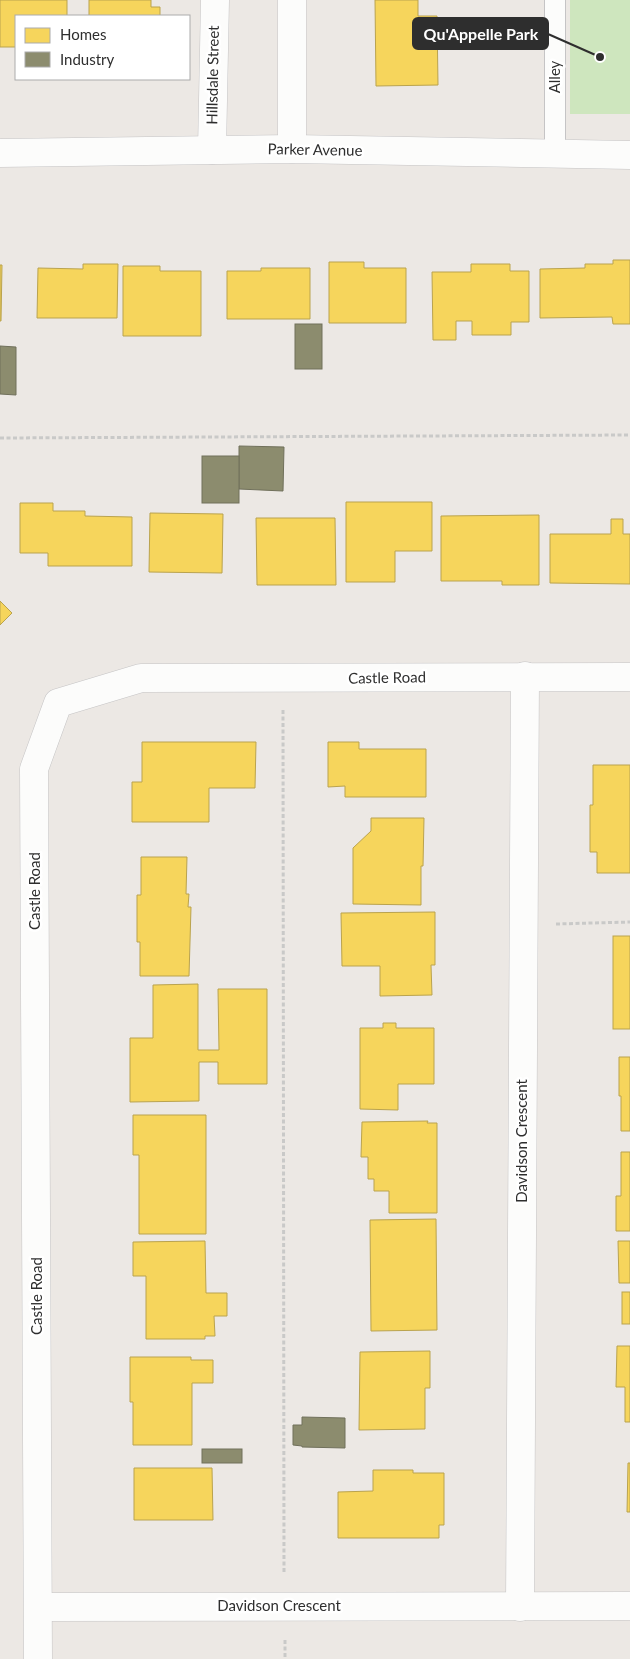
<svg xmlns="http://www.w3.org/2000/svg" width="630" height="1659" font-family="Lato,sans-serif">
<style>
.green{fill:#cee6be}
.homes{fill:#f6d55c;stroke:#baa34e}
.industry{fill:#8c8c6e;stroke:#70705b}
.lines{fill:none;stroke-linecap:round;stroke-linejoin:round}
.lane-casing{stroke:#c5c4c5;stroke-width:22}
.street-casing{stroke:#c5c4c5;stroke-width:29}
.path{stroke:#c9c9c8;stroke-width:3;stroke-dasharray:4 2.5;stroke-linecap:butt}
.lane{stroke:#fcfcfb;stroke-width:20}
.street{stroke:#fcfcfb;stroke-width:28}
.labels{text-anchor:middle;stroke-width:5;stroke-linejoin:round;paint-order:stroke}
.street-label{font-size:15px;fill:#2e2e2e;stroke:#fff}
.leader{fill:none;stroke:#2e2e2e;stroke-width:2}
.callout-dot{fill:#2e2e2e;stroke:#fff;stroke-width:2}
.callout{fill:#2e2e2e;stroke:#2e2e2e;stroke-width:2}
.callout-label{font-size:16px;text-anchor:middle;font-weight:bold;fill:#fff}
</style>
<rect width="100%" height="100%" fill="#ece8e4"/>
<rect class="green" x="570" y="0" width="60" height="114"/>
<g class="homes">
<polygon points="0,0 67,0 67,16 16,16 16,47 0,47"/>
<polygon points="89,0 151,0 151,7 160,7 160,16 89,16"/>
<polygon points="375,0 418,0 418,16 437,16 438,85 376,86"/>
<polygon points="613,260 630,260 630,324 613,324 612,317 540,318 540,269 585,268 585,264 613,264"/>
<polygon points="329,262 364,262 364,268 406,268 406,323 329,323"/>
<polygon points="83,264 118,264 117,318 37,318 38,268 83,269"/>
<polygon points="471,264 510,264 510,271 529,271 529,322 511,322 511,335 472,335 472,321 456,321 456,340 433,340 432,272 471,272"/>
<polygon points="0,265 2,265 1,321 0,321"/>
<polygon points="123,266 160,266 160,271 201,271 201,336 123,336"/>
<polygon points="261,268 310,268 310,319 227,319 227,271 261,271"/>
<polygon points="346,502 432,502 432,551 395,551 395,582 346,582"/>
<polygon points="20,503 53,503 53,511 85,511 85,516 132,517 132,566 48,566 48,553 20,553"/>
<polygon points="150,513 223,514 222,573 149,572"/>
<polygon points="539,515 539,585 502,585 502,581 441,581 441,516"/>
<polygon points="256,518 335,518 336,585 257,585"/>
<polygon points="611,519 623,519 623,534 630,534 630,584 550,583 550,534 611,534"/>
<polygon points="0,601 12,613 0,625"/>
<polygon points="142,742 256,742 255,788 209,788 209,822 132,822 132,782 142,782"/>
<polygon points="328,742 359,742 359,749 426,749 426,797 345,797 345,786 328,787"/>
<polygon points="593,765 630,765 630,873 597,873 597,852 590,852 590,805 593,805"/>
<polygon points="371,818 424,818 423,866 421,866 421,905 353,904 353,848 371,831"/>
<polygon points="141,857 187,857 186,894 189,894 188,907 191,907 189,976 140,976 140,942 137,942 137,895 141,895"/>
<polygon points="435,912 435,965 431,965 432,995 380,996 380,966 342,966 341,913"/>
<rect x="613" y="936" width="17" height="93"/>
<polygon points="198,984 198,1050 219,1050 218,989 267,989 267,1084 218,1084 218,1062 199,1062 199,1101 130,1102 130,1038 153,1038 153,985"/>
<polygon points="383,1023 396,1023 396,1028 434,1028 434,1084 398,1084 398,1110 360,1109 360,1028 383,1028"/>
<polygon points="619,1057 630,1057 630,1131 621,1131 621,1096 619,1096"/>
<polygon points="133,1115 206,1115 206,1234 139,1234 139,1155 133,1155"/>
<polygon points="428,1121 427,1123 437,1123 437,1213 389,1213 389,1191 374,1191 374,1179 368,1179 368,1157 361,1157 362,1122"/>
<polygon points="621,1152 630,1152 630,1231 616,1231 616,1196 621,1196"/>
<polygon points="436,1219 437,1330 371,1331 370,1220"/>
<polygon points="205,1241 206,1293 227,1293 227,1316 214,1316 215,1336 205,1336 205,1339 146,1339 146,1276 133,1276 133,1242"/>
<polygon points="618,1241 630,1241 630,1283 619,1283"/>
<rect x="622" y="1292" width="8" height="32"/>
<polygon points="617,1346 630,1346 630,1422 625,1422 625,1387 616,1387"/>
<polygon points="430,1351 430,1388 425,1388 425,1429 359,1430 360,1352"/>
<polygon points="130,1357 191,1357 191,1360 213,1360 213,1383 192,1383 192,1445 133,1445 133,1402 130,1402"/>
<polygon points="628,1463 630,1463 630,1512 627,1512"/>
<polygon points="134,1468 212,1468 213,1520 134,1520"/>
<polygon points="373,1470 413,1470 413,1473 444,1473 444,1525 439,1525 439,1538 338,1538 338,1492 373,1491"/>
</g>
<g class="industry">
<rect x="295" y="324" width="27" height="45"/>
<polygon points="0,346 16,347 16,395 0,394"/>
<polygon points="239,446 284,447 283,491 239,489"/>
<rect x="202" y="456" width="37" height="47"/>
<polygon points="302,1417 345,1418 345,1448 302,1447 302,1446 293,1445 293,1425 302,1425"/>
<rect x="202" y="1449" width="40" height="14"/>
</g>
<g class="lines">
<g class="lane-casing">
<polyline id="lane" points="555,0 555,155"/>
</g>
<g class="street-casing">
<g id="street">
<polyline points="292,0 292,149"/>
<polyline points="212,150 215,0"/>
<polyline points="0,153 292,149 630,155"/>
<polyline points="39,1607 630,1606"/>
<polyline points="520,1607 525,676"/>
<polyline points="38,1659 34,769 58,703 141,678 630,677"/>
</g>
</g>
<g class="path">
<polyline points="0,438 630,435"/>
<polyline points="283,710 284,1573"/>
<polyline points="556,924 630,922"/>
<polyline points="285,1640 285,1659"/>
</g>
<use href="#lane" class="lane"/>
<use href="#street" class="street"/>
</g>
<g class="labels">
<g class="street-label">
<text transform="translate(213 75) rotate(-89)" y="5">Hillsdale Street</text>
<text transform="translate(555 77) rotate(-90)" y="5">Alley</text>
<text transform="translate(315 150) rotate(1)" y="5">Parker Avenue</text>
<text transform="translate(387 678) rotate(-1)" y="5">Castle Road</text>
<text transform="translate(35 891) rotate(-90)" y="5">Castle Road</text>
<text transform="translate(522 1141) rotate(-90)" y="5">Davidson Crescent</text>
<text transform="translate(37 1296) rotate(-90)" y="5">Castle Road</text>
<text x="279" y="1611">Davidson Crescent</text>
</g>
</g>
<path class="leader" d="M600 57L548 34"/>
<circle class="callout-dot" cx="600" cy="57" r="5"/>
<rect class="callout" x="413" y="18" width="135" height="31" rx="5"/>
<g class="callout-label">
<text x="481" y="40">Qu'Appelle Park</text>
</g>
<rect x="15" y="15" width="175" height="65" fill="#ffffff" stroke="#ababab"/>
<rect x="25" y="28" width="25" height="15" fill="#f6d55c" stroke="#ababab"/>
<text x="60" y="40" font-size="15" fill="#2e2e2e">Homes</text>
<rect x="25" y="52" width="25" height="15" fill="#8c8c6e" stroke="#ababab"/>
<text x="60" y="65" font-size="15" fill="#2e2e2e">Industry</text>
</svg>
